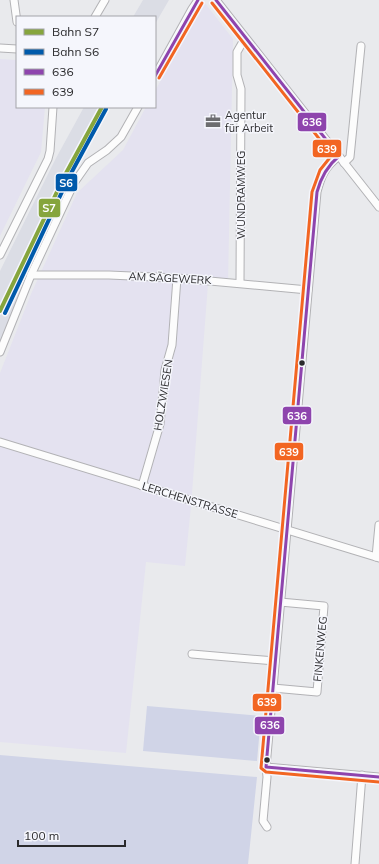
<svg xmlns="http://www.w3.org/2000/svg" width="379" height="864" font-family="Mulish,sans-serif">
<style>
.industrial{fill:#e4e2f0}
.built{fill:#dbdde5}
.green{fill:#d0d4e7}
.lines{fill:none;stroke-linecap:round;stroke-linejoin:round}
.minor-casing{stroke:#b2b2b5;stroke-width:9}
.minor{stroke:#fcfcfc;stroke-width:7}
.bus-1-casing{stroke:#f5f6fc;stroke-width:6}
.bus-2-casing{stroke:#f5f6fc;stroke-width:6}
.bus-1{stroke:#8e44ad;stroke-width:3}
.bus-2{stroke:#f26522;stroke-width:3}
.rail-1-casing{stroke:#f5f6fc;stroke-width:7}
.rail-2-casing{stroke:#f5f6fc;stroke-width:7}
.rail-1{stroke:#86a53d;stroke-width:4}
.rail-2{stroke:#005aab;stroke-width:4}
.bus-dot{fill:#2a2a2c;stroke:#f5f6fc;stroke-width:1.5}
.labels{text-anchor:middle;stroke-width:3;stroke-linejoin:round;paint-order:stroke}
.poi-label{font-size:11px;fill:#2a2a2c;stroke:#f5f6fc;text-anchor:start}
.street-label{font-size:11px;fill:#2a2a2c;stroke:#f5f6fc}
.line-badge{stroke:#f5f6fc;stroke-width:1.5}
.badge-label{font-size:11px;text-anchor:middle;font-weight:bold;fill:#fff}
</style>
<rect width="100%" height="100%" fill="#e9eaed"/>
<g class="industrial">
<polygon points="204,2 233,39 228,283 208,284 191,506 185,566 146,562 126,753 0,742 0,373 31,294 77,193 123,150 146,107 155,107 155,91"/>
<polygon points="0,59 17,60 17,107 45,107 41,152 0,236"/>
</g>
<g class="built">
<polygon points="143,0 169,0 155,24 155,17 133,17"/>
<polygon points="84,107 108,107 70,172 0,346 0,271 55,160"/>
</g>
<g class="green">
<polygon points="147,706 261,716 257,761 143,751"/>
<polygon points="0,755 257,777 248,864 0,864"/>
</g>
<g class="lines">
<g class="minor-casing">
<g id="minor">
<polyline points="14,0 17,22"/>
<polyline points="216,0 379,207"/>
<polyline points="95,17 105,0"/>
<polyline points="0,48 17,49"/>
<polyline points="155,76 192,9 198,0"/>
<polyline points="344,163 350,157 361,46"/>
<polyline points="0,255 48,159 50,151 53,107"/>
<polyline points="31,275 109,275 177,278 308,290"/>
<polyline points="240,283 241,89 237,75 237,52 245,38"/>
<polyline points="0,352 31,275 74,183 88,163 107,150 121,137 138,107"/>
<polyline points="0,442 379,558"/>
<polyline points="142,486 160,424 165,370 172,345 177,278"/>
<polyline points="376,557 379,525"/>
<polyline points="192,654 275,661"/>
<polyline points="273,688 317,692 324,606 280,602"/>
<polyline points="266,767 379,777"/>
<path d="M 267,827 L 263,821 L 267,777 L 266,767 L 317,192 C 321,176 325,167 339,156"/>
<polyline points="355,864 362,775"/>
</g>
</g>
<use href="#minor" class="minor"/>
<g class="bus-1-casing">
<g id="bus-1">
<path d="M 216,0 L 339,156 C 327,166 321,177 317,192 L 266,767 L 379,777"/>
<polyline points="155,76 198,0"/>
</g>
</g>
<g class="bus-2-casing">
<g id="bus-2">
<polyline points="212,3 332,155 320,170 312,192 261,768 266,772 379,782"/>
<polyline points="159,78 202,3"/>
</g>
</g>
<use href="#bus-1" class="bus-1"/>
<use href="#bus-2" class="bus-2"/>
<g class="rail-1-casing">
<polyline id="rail-1" points="0,311 65,175 102,107"/>
</g>
<g class="rail-2-casing">
<polyline id="rail-2" points="5,313 69,177 106,109"/>
</g>
<use href="#rail-1" class="rail-1"/>
<use href="#rail-2" class="rail-2"/>
</g>
<defs>
<g id="office-bare" transform="scale(1.2)"><path d="M-6-3h4V-5.5h4V-3h4V5H-6ZM-1-4.5V-3h2v-1.5ZM-6 0V1H6V0Z" fill="#6d6d70" stroke="#f5f6fc" stroke-width="2.5" paint-order="stroke"/></g>
</defs>
<g fill-rule="evenodd">
<use href="#office-bare" x="213" y="121"/>
</g>
<g class="bus-dot">
<circle cx="302" cy="363" r="3.5"/>
<circle cx="267" cy="760" r="3.5"/>
</g>
<g class="labels">
<g class="poi-label">
<text x="225" y="119">Agentur<tspan x="225" dy="13">für Arbeit</tspan></text>
</g>
<g class="street-label">
<text transform="translate(241 195) rotate(-90)" y="4">WUNDRAMWEG</text>
<text transform="translate(170 278) rotate(3)" y="4">AM SÄGEWERK</text>
<text transform="translate(163 395) rotate(-81)" y="4">HOLZWIESEN</text>
<text transform="translate(190 500) rotate(17)" y="4">LERCHENSTRASSE</text>
<text transform="translate(320 649) rotate(-85)" y="4">FINKENWEG</text>
</g>
</g>
<g class="line-badge">
<rect x="297" y="112" width="30" height="20" rx="4" fill="#8e44ad"/>
<rect x="312" y="139" width="30" height="19" rx="4" fill="#f26522"/>
<rect x="55" y="173" width="23" height="19" rx="4" fill="#005aab"/>
<rect x="38" y="198" width="23" height="20" rx="4" fill="#86a53d"/>
<rect x="282" y="406" width="30" height="19" rx="4" fill="#8e44ad"/>
<rect x="274" y="442" width="30" height="19" rx="4" fill="#f26522"/>
<rect x="252" y="693" width="30" height="19" rx="4" fill="#f26522"/>
<rect x="254" y="716" width="31" height="19" rx="4" fill="#8e44ad"/>
</g>
<g class="badge-label">
<text x="312" y="126">636</text>
<text x="327" y="153">639</text>
<text x="66" y="187">S6</text>
<text x="49" y="212">S7</text>
<text x="297" y="420">636</text>
<text x="289" y="456">639</text>
<text x="267" y="706">639</text>
<text x="270" y="729">636</text>
</g>
<rect x="16" y="16" width="140" height="92" fill="#f5f6fc" stroke="#a4a4a9"/>
<rect x="24" y="29" width="20" height="6" fill="#86a53d" stroke="#a4a4a9"/>
<text x="52" y="36" font-size="12" fill="#2a2a2c">Bahn S7</text>
<rect x="24" y="49" width="20" height="6" fill="#005aab" stroke="#a4a4a9"/>
<text x="52" y="56" font-size="12" fill="#2a2a2c">Bahn S6</text>
<rect x="24" y="69" width="20" height="6" fill="#8e44ad" stroke="#a4a4a9"/>
<text x="52" y="76" font-size="12" fill="#2a2a2c">636</text>
<rect x="24" y="89" width="20" height="6" fill="#f26522" stroke="#a4a4a9"/>
<text x="52" y="96" font-size="12" fill="#2a2a2c">639</text>
<path d="M18 840v6h107v-6" fill="none" stroke="#2a2a2c" stroke-width="2"/>
<text x="24" y="840" font-size="12" fill="#2a2a2c" stroke="#f5f6fc" stroke-width="3" paint-order="stroke">100 m</text>
</svg>
